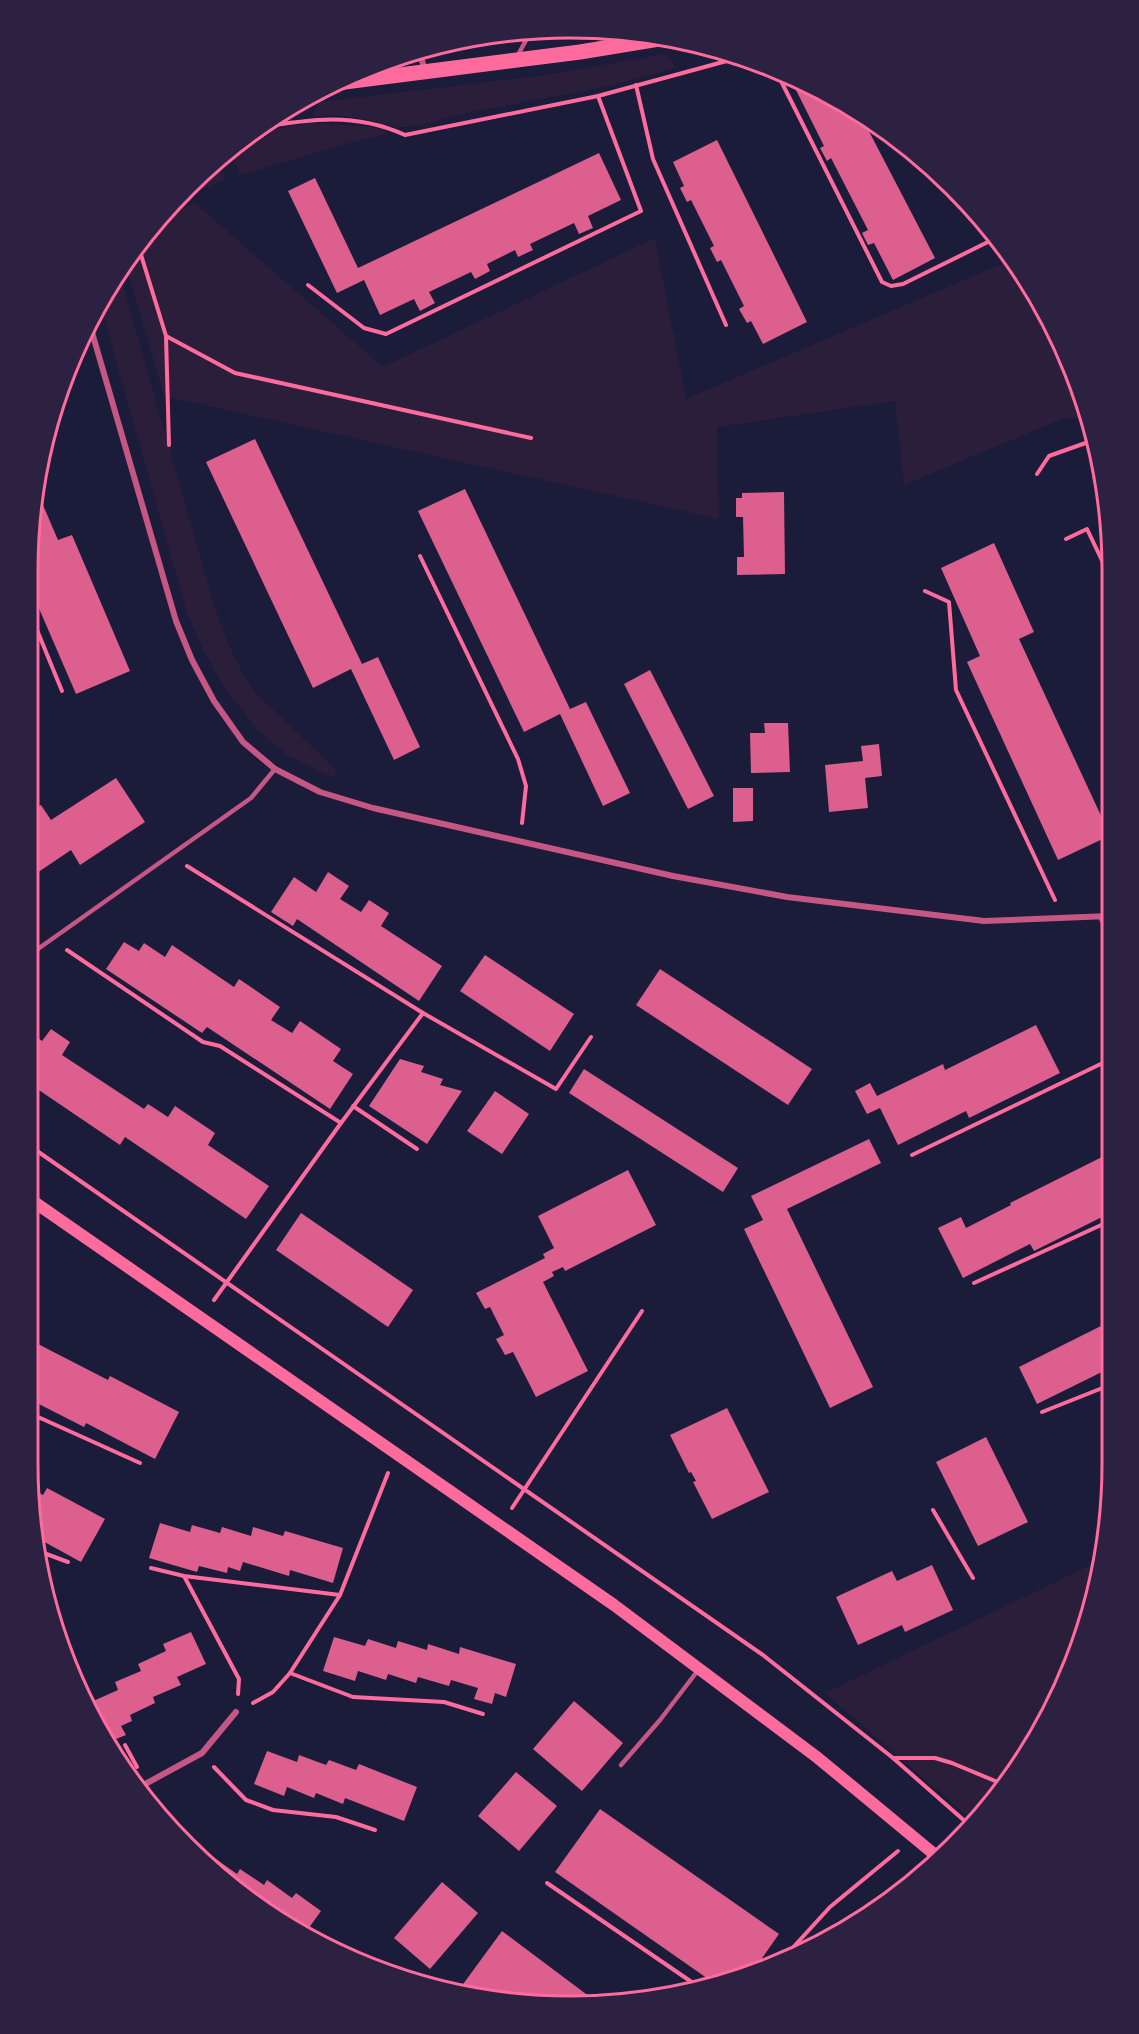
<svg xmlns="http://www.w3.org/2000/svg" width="1139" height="2034" font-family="'Alegreya Sans',sans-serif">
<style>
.green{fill:#2a1e3b}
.building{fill:#dd5f8e}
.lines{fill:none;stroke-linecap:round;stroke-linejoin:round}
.path{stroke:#ff6b9d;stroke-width:4}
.service{stroke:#c65784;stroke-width:4.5}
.minor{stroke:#c65784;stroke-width:6}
.secondary{stroke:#ff6b9d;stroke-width:12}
.primary{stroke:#ff6b9d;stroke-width:15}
.rim{fill:none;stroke:#ff6b9d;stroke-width:3}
</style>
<rect width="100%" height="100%" fill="#1b1b3a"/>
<g class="green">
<polygon points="666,54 674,64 675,68 605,87 466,113 418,126 398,127 368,120 337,115 313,117 319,102 538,76"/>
<polygon points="310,123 366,126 387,131 386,134 356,141 240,175 230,147 248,134"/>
<polygon points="218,159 226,179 181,198 177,197"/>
<polygon points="195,203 383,367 655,238 686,399 1013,259 1021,268 1083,395 1089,419 1064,418 904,485 895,401 717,427 719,519 164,396 125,263 156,220"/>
<path d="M 119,271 L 214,605 C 225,636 236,666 256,693 L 337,771 L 334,778 L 287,755 L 257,729 L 226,690 L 204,652 L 187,613 L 99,300 Z"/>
<polygon points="1101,1560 1093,1605 1039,1736 971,1819 825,1693"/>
</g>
<g class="building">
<polygon points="799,81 841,100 861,116 935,258 893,280 874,243 868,245 862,233 868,230 831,158 827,161 820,148 824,146 793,84"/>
<polygon points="717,140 807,322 763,344 751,321 747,323 739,309 744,306 721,260 717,262 710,248 714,246 691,200 687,202 680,188 684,186 673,162"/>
<polygon points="599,153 621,200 588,216 593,228 579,234 574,223 530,244 533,250 518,257 515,250 487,264 490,271 475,279 471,272 429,292 435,303 420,311 414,299 380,315 364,280 337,293 288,191 315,178 358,268"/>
<polygon points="255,439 362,664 378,657 420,747 394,760 351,669 313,688 206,462"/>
<polygon points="1101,473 1107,499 1107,513 1092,477"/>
<polygon points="465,489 570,709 586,702 630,793 603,806 560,714 524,732 418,511"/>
<polygon points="37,491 58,540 72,535 130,671 76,694 28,583 28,534"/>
<polygon points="784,492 785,574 737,575 737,557 744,557 743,517 736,517 736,498 742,498 742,493"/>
<polygon points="994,543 1034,632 1019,639 1109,833 1109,836 1058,860 967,662 980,656 941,568"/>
<polygon points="650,670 714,796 688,809 624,684"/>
<polygon points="764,723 788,723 790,772 751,773 750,733 765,733"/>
<polygon points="879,744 882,776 865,778 868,808 829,812 825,765 863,761 861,746"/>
<polygon points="116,778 145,822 80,865 71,850 28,879 28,813 41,805 51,820"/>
<polygon points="733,788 753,788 753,821 733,822"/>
<polygon points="328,872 349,886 340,899 361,912 369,900 389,913 381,926 442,966 419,1001 297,919 293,926 271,912 294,877 316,892"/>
<polygon points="124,942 139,951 144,943 165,957 172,945 234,987 239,979 280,1007 271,1020 292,1033 300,1021 341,1049 333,1061 353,1074 330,1109 207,1027 202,1033 106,969"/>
<polygon points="485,955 574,1014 550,1051 460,991"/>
<polygon points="660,969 812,1069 788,1105 636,1005"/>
<polygon points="1036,1025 1060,1073 969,1118 966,1111 898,1145 880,1108 867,1114 855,1091 870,1083 877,1096 943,1064 945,1070"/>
<polygon points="51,1029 70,1042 62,1055 144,1109 148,1104 168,1117 175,1106 215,1133 208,1145 269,1186 246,1219 125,1137 120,1145 27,1082 28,1031 42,1041"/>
<polygon points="400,1059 424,1066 421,1072 443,1079 440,1085 462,1091 427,1144 369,1106"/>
<polygon points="584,1069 738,1168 723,1192 569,1093"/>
<polygon points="495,1091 529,1114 502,1154 467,1131"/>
<polygon points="869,1139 881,1163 787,1209 873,1387 830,1408 744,1229 763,1220 751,1196"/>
<polygon points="1110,1153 1110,1213 1034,1251 1030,1244 963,1278 938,1228 961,1217 966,1228 1011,1205 1010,1203"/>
<polygon points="628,1170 656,1225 565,1271 563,1267 552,1272 554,1276 543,1282 588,1371 536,1397 513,1352 505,1355 496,1339 504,1335 490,1307 485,1309 476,1293 545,1258 543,1254 554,1248 538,1216"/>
<polygon points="301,1213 413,1290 388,1327 276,1250"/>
<polygon points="1107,1323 1110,1330 1110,1368 1037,1404 1019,1367"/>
<polygon points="27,1342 37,1347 38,1344 108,1380 110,1376 179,1412 155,1459 86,1423 84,1427 27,1398"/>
<polygon points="727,1408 769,1492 712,1519 693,1482 696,1481 691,1472 689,1473 670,1435"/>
<polygon points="986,1437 1028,1522 978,1546 936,1462"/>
<polygon points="47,1488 105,1519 81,1562 39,1539 31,1489 43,1495"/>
<polygon points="160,1523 190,1532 192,1525 220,1533 222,1527 251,1536 253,1527 283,1536 285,1531 343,1548 333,1583 290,1570 289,1576 243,1562 240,1571 228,1567 227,1573 199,1566 197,1572 149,1558"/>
<polygon points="932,1565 953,1610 905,1632 902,1625 858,1645 836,1597 892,1571 897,1581"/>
<polygon points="191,1632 206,1664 177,1677 181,1685 153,1697 155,1703 130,1715 132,1721 121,1726 126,1735 111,1741 91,1702 118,1690 115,1682 141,1671 138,1664 166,1651 163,1644"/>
<polygon points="334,1637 365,1646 368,1639 396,1648 398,1641 427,1650 428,1644 459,1654 460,1647 516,1664 506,1697 495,1693 492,1704 474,1699 478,1688 451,1680 449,1686 418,1677 416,1683 388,1674 386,1680 358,1671 355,1681 323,1671"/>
<polygon points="574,1701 623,1743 582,1791 533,1749"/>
<polygon points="267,1751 297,1762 299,1755 326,1765 329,1760 356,1770 359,1764 417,1787 404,1821 345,1798 343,1804 316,1793 314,1798 287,1787 284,1796 254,1784"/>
<polygon points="516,1772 557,1806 519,1851 478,1816"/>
<polygon points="600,1809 779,1934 753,1971 711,1981 555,1872"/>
<polygon points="213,1857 237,1874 240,1869 264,1885 267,1880 292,1898 296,1893 321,1911 306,1932 268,1915 210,1861"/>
<polygon points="442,1882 478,1913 430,1969 394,1938"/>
<polygon points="502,1931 602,2006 458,1991"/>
</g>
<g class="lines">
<g class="path">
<polyline points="776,71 882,282 891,286 903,284 996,238"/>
<polyline points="636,85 653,159 726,325"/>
<path d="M 257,128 C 309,119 355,112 405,135 L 598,96 L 745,56"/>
<polyline points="138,245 166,336 235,373 531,438"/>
<polyline points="308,285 364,328 386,334 641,211 598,96"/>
<polyline points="166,336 169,445"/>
<polyline points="1037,474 1049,456 1094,440"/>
<polyline points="1066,539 1087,529 1108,573"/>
<polyline points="420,556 518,759 526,786 522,823"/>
<polyline points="925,591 949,602 956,690 1055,900"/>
<polyline points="28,608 62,691"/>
<polyline points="187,866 423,1013"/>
<polyline points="67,950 203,1042 220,1046 341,1123 423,1013 556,1089 591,1037"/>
<polyline points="353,1106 417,1149"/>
<polyline points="27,1144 763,1655 893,1758 967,1823"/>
<polyline points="912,1155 1109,1060"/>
<polyline points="974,1283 1110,1221"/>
<polyline points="214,1300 341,1123"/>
<polyline points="27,1412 140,1463"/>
<polyline points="1042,1412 1110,1385"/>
<polyline points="512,1508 642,1311"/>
<polyline points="933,1510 973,1578"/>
<polyline points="41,1552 68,1562"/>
<polyline points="151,1568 184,1576 340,1595"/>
<polyline points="184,1576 239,1679 238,1694"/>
<polyline points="290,1673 353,1697 444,1702 483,1714"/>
<polyline points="253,1703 273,1692 290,1673 340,1595 388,1473"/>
<polyline points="125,1745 137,1767"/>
<polyline points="893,1758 935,1758 952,1763 1000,1783"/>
<polyline points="214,1767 246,1800 273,1810 336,1817 375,1830"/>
<polyline points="547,1883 696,1985"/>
<polyline points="777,1965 830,1907 898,1851"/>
</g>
<g class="service">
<polyline points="518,55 532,29"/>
<polyline points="28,956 251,798 275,769"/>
<polyline points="621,1765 660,1720 699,1669"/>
</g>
<g class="minor">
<polyline points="419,49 425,72"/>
<polyline points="89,322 176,621 192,660 214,701 243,742 275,769 320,792 373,808 673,876 787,897 984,921 1109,916"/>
<polyline points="1101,917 1109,933"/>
<polyline points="138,1793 147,1783 202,1753 236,1712"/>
</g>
<polyline class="secondary" points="27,1197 614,1605 818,1758 939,1858"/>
<polyline class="primary" points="329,84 580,52 665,38"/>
</g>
<path d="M0 0H1139V2034H0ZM570 38H570A532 532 0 0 1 1102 570V1464A532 532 0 0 1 570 1996H570A532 532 0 0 1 38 1464V570A532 532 0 0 1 570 38Z" fill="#2d2142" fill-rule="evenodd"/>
<path class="rim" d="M570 38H570A532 532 0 0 1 1102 570V1464A532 532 0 0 1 570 1996H570A532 532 0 0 1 38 1464V570A532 532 0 0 1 570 38Z"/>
</svg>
